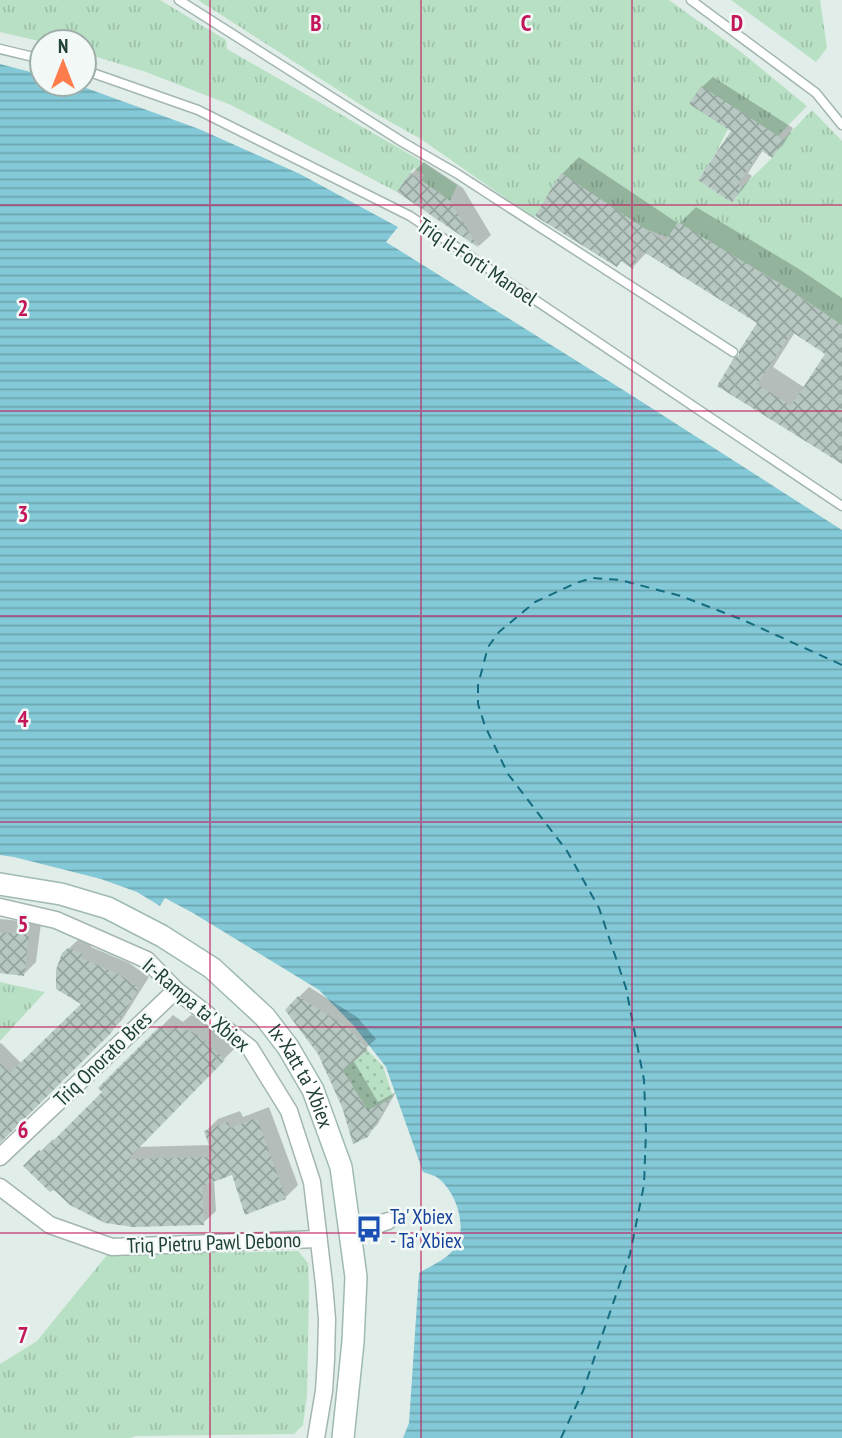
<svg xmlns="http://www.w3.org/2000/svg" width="842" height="1438" font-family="'PT Sans Narrow',sans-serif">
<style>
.grass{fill:url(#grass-tufts)}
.park{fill:url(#park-dots)}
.water{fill:url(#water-rules)}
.shadow{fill:#0003;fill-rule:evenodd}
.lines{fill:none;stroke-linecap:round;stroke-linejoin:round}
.ferry{stroke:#146c81;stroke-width:2;stroke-dasharray:9 7;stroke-linecap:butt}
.building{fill:url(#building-cross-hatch);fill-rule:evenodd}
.lane-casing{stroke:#a3b6b0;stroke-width:11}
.street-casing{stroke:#a3b6b0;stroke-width:19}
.secondary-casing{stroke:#9ebab1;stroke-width:24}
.lane{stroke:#fff;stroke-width:8}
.street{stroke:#fff;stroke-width:16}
.secondary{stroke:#fff;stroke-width:21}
.grid{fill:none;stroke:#c2185b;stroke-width:2;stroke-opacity:0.55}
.labels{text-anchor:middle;stroke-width:5;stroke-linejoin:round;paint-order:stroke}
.street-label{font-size:21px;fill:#204038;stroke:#f2f9f6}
.transit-label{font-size:21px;fill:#164399;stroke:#f2f9f6;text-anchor:start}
.grid-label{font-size:23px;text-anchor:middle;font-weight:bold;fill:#c2185b;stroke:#f2f9f6;stroke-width:5;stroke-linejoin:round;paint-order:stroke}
</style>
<defs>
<pattern id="grass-tufts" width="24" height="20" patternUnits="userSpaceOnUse" patternTransform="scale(1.75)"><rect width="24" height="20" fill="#b8e0c4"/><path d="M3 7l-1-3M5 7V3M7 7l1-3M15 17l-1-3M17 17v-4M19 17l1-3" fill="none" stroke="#9ec1a9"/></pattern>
<pattern id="park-dots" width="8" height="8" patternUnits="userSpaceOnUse" patternTransform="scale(1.75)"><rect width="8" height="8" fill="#b8e0c4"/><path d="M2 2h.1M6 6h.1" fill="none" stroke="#9ec1a9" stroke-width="1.8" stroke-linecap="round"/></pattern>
<pattern id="water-rules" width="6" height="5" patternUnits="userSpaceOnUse" patternTransform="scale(1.75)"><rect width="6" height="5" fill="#84c9d7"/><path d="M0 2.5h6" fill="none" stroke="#6ca5af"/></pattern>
<pattern id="building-cross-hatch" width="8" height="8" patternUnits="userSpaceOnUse" patternTransform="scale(1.75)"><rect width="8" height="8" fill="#b6c8c1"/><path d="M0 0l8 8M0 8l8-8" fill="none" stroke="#94a49e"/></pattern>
</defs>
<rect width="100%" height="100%" fill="#e1ede8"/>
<g class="grass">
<polygon points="0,0 160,0 226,40 227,49 418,159 457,185 450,201 421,180 424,175 414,168 397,192 231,105 146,72 84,53 84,42 43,42 0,32"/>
<polygon points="198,0 669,0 741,52 807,106 778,136 701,87 728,129 717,151 698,180 732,203 742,187 772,158 784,139 812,110 842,141 842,325 783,285 678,223 668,237 645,229 561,173 534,218 421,139 369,110"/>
<polygon points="731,0 820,0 827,48 816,62"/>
<polygon points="0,982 45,992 0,1041"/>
<polygon points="298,1251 308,1263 309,1289 307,1396 303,1425 294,1434 136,1436 130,1438 0,1438 0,1364 37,1341 107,1255"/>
</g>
<polygon class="park" points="367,1050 383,1066 393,1097 375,1107 369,1113 343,1070"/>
<path class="water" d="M 0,64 L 42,75 L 42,84 L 75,84 L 199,129 L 300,174 L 398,227 L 386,242 L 628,393 L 842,530 L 842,1438 L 403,1438 L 409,1423 L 419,1273 C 432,1265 451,1258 458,1243 C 466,1222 455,1191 438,1178 C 434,1175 428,1174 423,1172 L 386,1067 L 353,1025 L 319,990 L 193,913 L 165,898 L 160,906 L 137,892 L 101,879 L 14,857 L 0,855 Z"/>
<g class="shadow">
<polygon points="713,77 793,128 783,145 772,155 763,150 748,173 752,176 742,190 732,201 733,130 702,87"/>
<path d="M 579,157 L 679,224 L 696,207 L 799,269 L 842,298 L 842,448 L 719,385 L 741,354 L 759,322 L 647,252 L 633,267 L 537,216 L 562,174 ZM 795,332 L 828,353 L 805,388 L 773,367 Z"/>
<polygon points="424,162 463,188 491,235 479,246 399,192 411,174"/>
<polygon points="0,919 41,923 36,962 24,974 0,972"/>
<polygon points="80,938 92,942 91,947 129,963 149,977 122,1020 0,1140 0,1044 1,1043 22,1064 83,1004 64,953"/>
<polygon points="309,987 357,1017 376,1039 353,1060 378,1102 396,1092 377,1125 366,1136 344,1106 299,997"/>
<polygon points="173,1015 183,1022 191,1015 210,1023 236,1047 137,1147 211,1145 206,1131 218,1119 240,1111 243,1117 269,1107 298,1185 286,1197 246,1213 233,1172 214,1180 216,1211 203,1223 26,1166 53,1139 55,1142 105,1092 100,1088"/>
</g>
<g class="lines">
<polyline class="ferry" points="561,1438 583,1391 630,1254 644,1185 646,1132 644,1080 626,988 599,908 567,851 508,774 485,726 478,704 478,685 488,647 499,632 535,602 576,583 592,578 620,580 681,596 743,620 842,665"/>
</g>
<g class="building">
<polygon points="701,86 784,140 772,158 761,150 738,184 742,187 732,203 698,180 731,131 689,104"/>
<polygon points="410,173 450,201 479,248 397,192"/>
<path d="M 561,173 L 665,242 L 678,222 L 783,286 L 842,325 L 842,464 L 717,386 L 734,358 L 739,355 L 739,351 L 757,323 L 639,249 L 633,269 L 621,261 L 617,267 L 535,216 ZM 792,332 L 825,354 L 791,406 L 757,384 Z"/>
<polygon points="0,932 29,935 24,976 0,973"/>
<polygon points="68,948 82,953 81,958 118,974 139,988 111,1033 0,1143 0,1063 10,1073 81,1004 56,989 56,970 62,953"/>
<polygon points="298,996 347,1027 368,1050 343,1070 367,1111 390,1099 368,1137 353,1144 342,1107 318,1054 285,1010"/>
<polygon points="160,1026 170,1033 177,1026 198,1035 225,1060 128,1159 213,1157 204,1131 228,1122 230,1128 257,1118 286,1199 245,1215 232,1175 202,1186 204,1225 133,1227 105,1223 70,1205 54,1190 50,1192 23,1166 39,1150 42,1152 102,1092 98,1088"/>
</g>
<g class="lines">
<g class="lane-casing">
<g id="lane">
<polyline points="179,0 404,143 456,173 733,352"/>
<polyline points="691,0 816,93 842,125"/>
<polyline points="0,49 42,59"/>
<polyline points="84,70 198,110 410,216 842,506"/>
</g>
</g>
<g class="street-casing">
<g id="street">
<polyline points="0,907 56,920 147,960 176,990 250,1048 289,1111 312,1182 324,1284 327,1319 326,1359 324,1391 316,1438"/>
<polyline points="0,1157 176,990"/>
<polyline points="0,1187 50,1225 112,1247 318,1239"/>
<polyline points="348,1221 365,1229 388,1221"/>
</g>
</g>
<g class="secondary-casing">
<g id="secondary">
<path id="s1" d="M 0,884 L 61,894 L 108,908 L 162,936 L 212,968 L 265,1017 L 288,1047 L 313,1090 L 341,1167 L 356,1277 L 353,1342 L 343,1438"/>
</g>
</g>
<use href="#lane" class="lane"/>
<use href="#street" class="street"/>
<use href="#secondary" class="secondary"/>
</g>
<path class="grid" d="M 210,0 L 210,1438M 421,0 L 421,1438M 632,0 L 632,1438M 0,205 L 842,205M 0,411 L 842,411M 0,616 L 842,616M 0,822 L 842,822M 0,1027 L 842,1027M 0,1233 L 842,1233"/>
<defs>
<g id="bus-bare" transform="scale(2.1)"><path d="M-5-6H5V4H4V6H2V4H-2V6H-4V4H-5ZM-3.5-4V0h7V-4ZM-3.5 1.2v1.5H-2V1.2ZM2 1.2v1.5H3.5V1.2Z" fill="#1a4fb4" stroke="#f2f9f6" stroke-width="2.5" paint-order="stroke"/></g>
</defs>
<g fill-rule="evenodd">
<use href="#bus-bare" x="369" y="1229"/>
</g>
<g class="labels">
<g class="street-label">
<text transform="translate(477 262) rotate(34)" y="7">Triq il-Forti Manoel</text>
<text transform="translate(196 1005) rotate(40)" y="7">Ir-Rampa ta' Xbiex</text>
<text transform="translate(103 1059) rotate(-44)" y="7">Triq Onorato Bres</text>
<text dy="7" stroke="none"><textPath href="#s1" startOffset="373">Ix-Xatt ta' Xbiex</textPath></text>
<text transform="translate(214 1243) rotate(-2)" y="7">Triq Pietru Pawl Debono</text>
</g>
<g class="transit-label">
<text x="390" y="1224">Ta' Xbiex<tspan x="390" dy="24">- Ta' Xbiex</tspan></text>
</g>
</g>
<g class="grid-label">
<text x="316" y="31">B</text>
<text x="526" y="31">C</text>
<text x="737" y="31">D</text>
<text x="23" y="316">2</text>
<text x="23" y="522">3</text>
<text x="23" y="727">4</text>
<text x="23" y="932">5</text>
<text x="23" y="1138">6</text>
<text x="23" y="1343">7</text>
</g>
<g transform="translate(63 63)"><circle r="33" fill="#f2f9f6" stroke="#9eafaa" stroke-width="2"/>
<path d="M0-5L12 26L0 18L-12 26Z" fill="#ff7d4d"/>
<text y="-10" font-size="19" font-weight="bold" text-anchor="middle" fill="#204038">N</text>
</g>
</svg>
